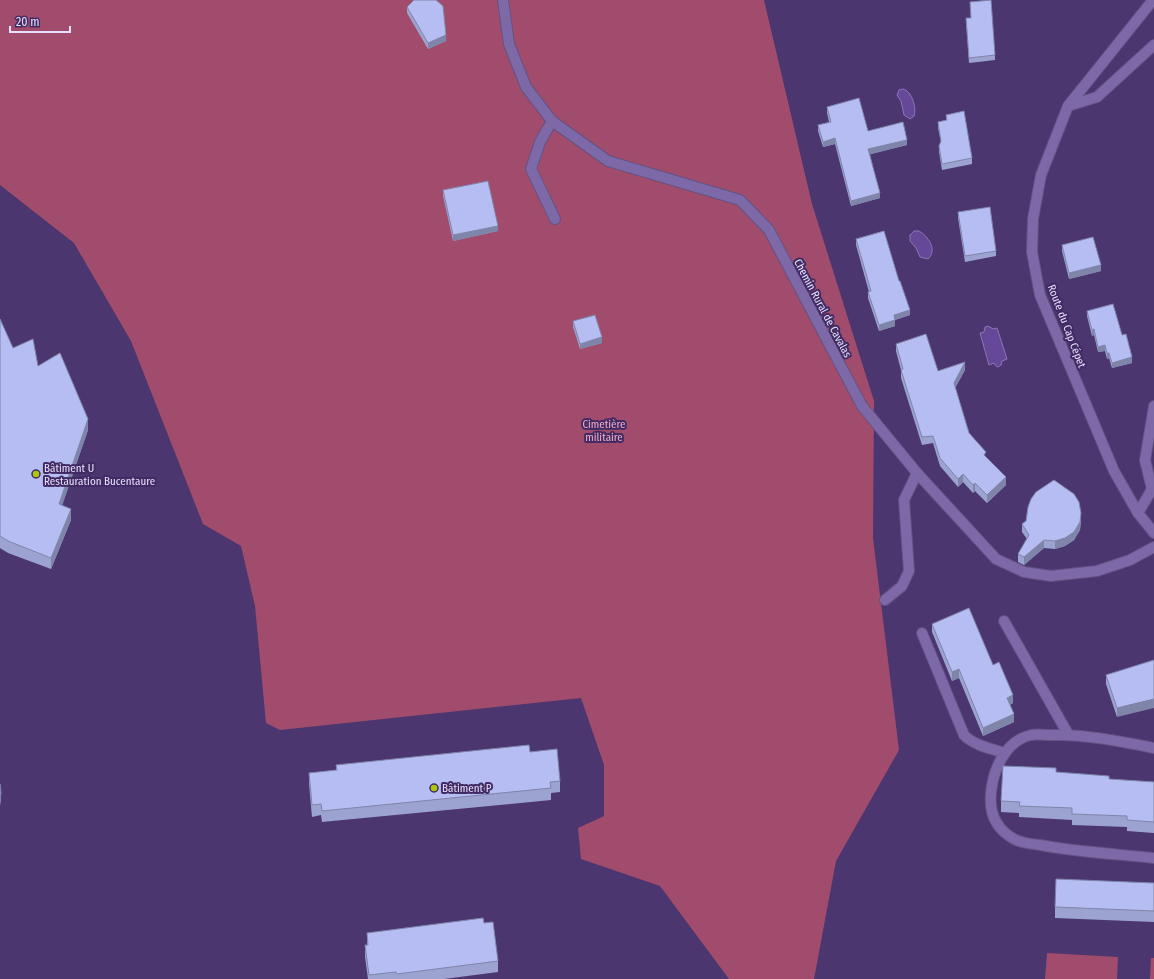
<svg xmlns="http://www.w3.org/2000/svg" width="1154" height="979" font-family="'Fira Sans Condensed',sans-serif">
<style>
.green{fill:#a14c6c}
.water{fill:#654898;stroke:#8c76b6}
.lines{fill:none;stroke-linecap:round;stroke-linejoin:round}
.lane-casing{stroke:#645282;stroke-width:12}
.street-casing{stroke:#645282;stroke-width:12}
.lane{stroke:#7d69a7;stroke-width:10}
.street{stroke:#7d69a7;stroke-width:10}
.wall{fill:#9da3d0}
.shaded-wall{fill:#7f84a9}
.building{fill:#b6bdf2;stroke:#7f84a9}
.poi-dot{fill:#adc60e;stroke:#412b64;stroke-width:1.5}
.labels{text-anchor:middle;stroke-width:4;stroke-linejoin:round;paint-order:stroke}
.street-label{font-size:11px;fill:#e8e0fc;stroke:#412b64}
.park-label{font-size:11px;fill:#f8acc5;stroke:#412b64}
.poi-label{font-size:11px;fill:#e8e0fc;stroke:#412b64;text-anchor:start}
</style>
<rect width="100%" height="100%" fill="#4b3670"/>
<g class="green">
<polygon points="0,0 764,0 812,204 874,401 873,538 899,750 836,861 814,979 729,979 660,886 581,859 578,828 604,816 604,765 581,698 280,730 266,723 255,606 241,546 203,524 131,341 74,243 0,185"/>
<polygon points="1047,953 1118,957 1117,979 1045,979"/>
<polygon points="1151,958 1154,958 1154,979 1150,979"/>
</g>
<g class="water">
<path d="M 903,89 C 912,91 917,108 914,116 L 910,119 L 904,115 L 901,101 L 897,95 L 899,90 Z"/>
<path d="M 914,231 L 919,231 C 928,236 938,250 928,259 L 920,257 L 916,248 L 910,241 L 910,235 Z"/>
<polygon points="988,326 993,329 997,328 1007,359 1002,361 1001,365 998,367 996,366 994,363 989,365 980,333 984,332 985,327"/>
</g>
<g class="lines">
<g class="lane-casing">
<g id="lane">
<polyline points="1068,106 1097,97 1154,45"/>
<polyline points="552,121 540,142 531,169 555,219"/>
<polyline points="1138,513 1152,489 1145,460 1154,406"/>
<polyline points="885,600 902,586 909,571 904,500 917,473"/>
<polyline points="1004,621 1068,734"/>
<path d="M 922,633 L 964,735 C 973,745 992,749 1005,753"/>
<path d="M 1154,748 C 1119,741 1085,734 1049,735 C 1044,735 1037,734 1031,735 C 1005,741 993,770 991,793 C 989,813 996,829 1014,839 C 1021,843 1031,844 1040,845 C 1077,852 1116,854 1154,858"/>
</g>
</g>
<g class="street-casing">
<g id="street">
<polyline points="503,0 509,44 526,87 552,121 608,161 740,200 769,230 862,406 917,473 996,559 1024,572 1051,576 1097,571 1130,560 1154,547"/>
<polyline points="1153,0 1068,106 1041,175 1033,219 1032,252 1040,295 1114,471 1138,513 1154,533"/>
</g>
</g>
<use href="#lane" class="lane"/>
<use href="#street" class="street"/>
</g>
<g class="wall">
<polygon points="407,7 446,41 428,49 407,13"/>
<polygon points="966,18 995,55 995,60 969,63"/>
<polygon points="827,107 868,131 907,145 870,154 880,198 851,206 835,144 823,147 818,131 818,125 829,122 827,113"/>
<polygon points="946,115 972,158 972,164 942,170 939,152 939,146 941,142 938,128 938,122 946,120"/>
<polygon points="443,190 498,231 453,241 443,196"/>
<polygon points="958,212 996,251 996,256 965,262 958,218"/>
<polygon points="856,239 910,315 895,320 895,326 879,331 868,298 868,292 869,292 856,245"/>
<polygon points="1062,245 1101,271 1069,279 1062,251"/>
<polygon points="1087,311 1122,335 1132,363 1112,368 1109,358 1107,359 1105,351 1098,352 1094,335 1092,336 1087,316"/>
<polygon points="0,319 13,348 38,366 88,430 62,505 71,520 51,569 8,553 0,548"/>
<polygon points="573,321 602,343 580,349 573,327"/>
<polygon points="896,344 938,371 965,370 955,388 969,433 1006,485 987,503 975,491 973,493 963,482 958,487 940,466 933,443 922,445 901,378 901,370 896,351"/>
<polygon points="1026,521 1081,521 1080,530 1074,540 1065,546 1055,549 1044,548 1024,565 1018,562 1018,554 1027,539 1022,532 1022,524"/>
<polygon points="932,624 993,665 1013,703 1010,705 1014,722 983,736 959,678 952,681 932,632"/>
<polygon points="1154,660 1117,717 1106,684 1106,675"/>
<polygon points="530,752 560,781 560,792 551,793 551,800 322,822 321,815 312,817 309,784 309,773 336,770 336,765"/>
<polygon points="1056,772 1109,779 1154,782 1154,833 1127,831 1127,827 1072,825 1072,820 1019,817 1019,813 1001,812 1001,801"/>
<polygon points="1154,883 1154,922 1055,918 1055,907"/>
<polygon points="484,923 498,961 498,972 444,979 368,979 365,957 365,945 367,945 367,933"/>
</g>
<g class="shaded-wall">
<polygon points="446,35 446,41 428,49 428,43"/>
<polygon points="835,138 835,144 823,147 823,142"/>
<polygon points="907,140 907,145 868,155 868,149"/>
<polygon points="880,193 880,198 851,206 851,201"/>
<polygon points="498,226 498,231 453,241 453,235"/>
<polygon points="1101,265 1101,271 1069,279 1069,273"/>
<polygon points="910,310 910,315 894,320 894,315"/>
<polygon points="895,320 895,326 879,331 879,325"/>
<polygon points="1094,329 1094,335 1092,336 1092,330"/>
<polygon points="602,337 602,343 580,349 580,344"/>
<polygon points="1105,345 1105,351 1098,352 1098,347"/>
<polygon points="1107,353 1109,353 1109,358 1107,359"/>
<polygon points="1132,357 1132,363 1112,368 1112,363"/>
<polygon points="965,362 965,370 954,390 954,383"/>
<polygon points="88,419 88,430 59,515 59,504"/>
<polygon points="963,474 963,482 958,487 958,479"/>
<polygon points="1006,477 1006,485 987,503 987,495"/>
<polygon points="975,483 975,491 973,493 973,485"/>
<polygon points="71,509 71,520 51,569 51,558"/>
<polygon points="1081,513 1080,530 1074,540 1065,546 1055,549 1055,541"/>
<polygon points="1044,540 1044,548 1024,565 1024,557"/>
<polygon points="959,669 959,678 952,681 952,672"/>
<polygon points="1013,695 1013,703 1007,706 1007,698"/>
<polygon points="1154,699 1154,708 1117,717 1117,708"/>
<polygon points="1014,714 1014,722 983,736 983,728"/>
<polygon points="1,793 1,801 0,806 0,798"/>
</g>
<g class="building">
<polygon points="414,0 436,0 443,6 446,35 428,43 407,7"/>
<polygon points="991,0 995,55 969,58 966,18 971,18 970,2"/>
<polygon points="859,98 868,131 903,122 907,140 868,149 880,193 851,201 835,138 823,142 818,125 831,122 827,107"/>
<polygon points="964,111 972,158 942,164 939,146 941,141 938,122 947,120 946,115"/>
<polygon points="488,181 498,226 453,235 443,190"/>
<polygon points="990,207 996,251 965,256 958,212"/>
<polygon points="884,231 899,281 900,281 910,310 894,315 895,320 879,325 868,292 871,291 856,239"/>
<polygon points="1093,237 1101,265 1069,273 1062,245"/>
<polygon points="1113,304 1122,335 1126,334 1132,357 1112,363 1109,353 1107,353 1105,345 1098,347 1094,329 1092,330 1087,311"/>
<polygon points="595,315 602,337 580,344 573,321"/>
<polygon points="0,319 13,348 33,339 38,366 60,353 88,419 59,504 71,509 51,558 8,541 0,536"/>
<polygon points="926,334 938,371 965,362 954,383 969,433 986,452 984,455 1006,477 987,495 975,483 973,485 963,474 958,479 940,458 933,436 922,437 901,370 903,369 896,344"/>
<polygon points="1054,480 1074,494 1079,502 1081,513 1080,522 1074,532 1065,538 1055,541 1044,540 1024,557 1018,554 1029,535 1022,524 1026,521 1028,507 1031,499 1036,492"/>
<polygon points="969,608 993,665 999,662 1013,695 1007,698 1014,714 983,728 959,669 952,672 932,624"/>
<polygon points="1154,660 1154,699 1117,708 1106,675"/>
<polygon points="529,745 530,752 557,749 560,781 550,782 551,788 322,811 321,804 312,805 309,773 337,770 336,765"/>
<polygon points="1003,766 1056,768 1056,772 1109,776 1109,779 1154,782 1154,822 1127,820 1127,816 1072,814 1072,808 1019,806 1020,802 1001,801"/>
<polygon points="0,784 1,793 0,798"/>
<polygon points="1056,879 1154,883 1154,911 1055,907"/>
<polygon points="483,918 484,923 493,922 498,961 397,974 396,972 369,975 365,945 368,945 367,933"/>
</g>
<g class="poi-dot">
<circle cx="36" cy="474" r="4"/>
<circle cx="434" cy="788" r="4"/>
</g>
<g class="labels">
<g class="street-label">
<text transform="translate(823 308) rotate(62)" y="4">Chemin Rural de Cavalas</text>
<text transform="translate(1067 326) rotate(69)" y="4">Route du Cap Cépet</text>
</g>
<g class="park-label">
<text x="604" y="428">Cimetière<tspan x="604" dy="13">militaire</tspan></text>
</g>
<g class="poi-label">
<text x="44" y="472">Bâtiment U<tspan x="44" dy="13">Restauration Bucentaure</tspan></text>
<text x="442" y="792">Bâtiment P</text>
</g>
</g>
<path d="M10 26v6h60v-6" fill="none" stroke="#e8e0fc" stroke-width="2"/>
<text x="16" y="26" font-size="12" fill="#e8e0fc" stroke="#412b64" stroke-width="3" paint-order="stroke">20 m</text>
</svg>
